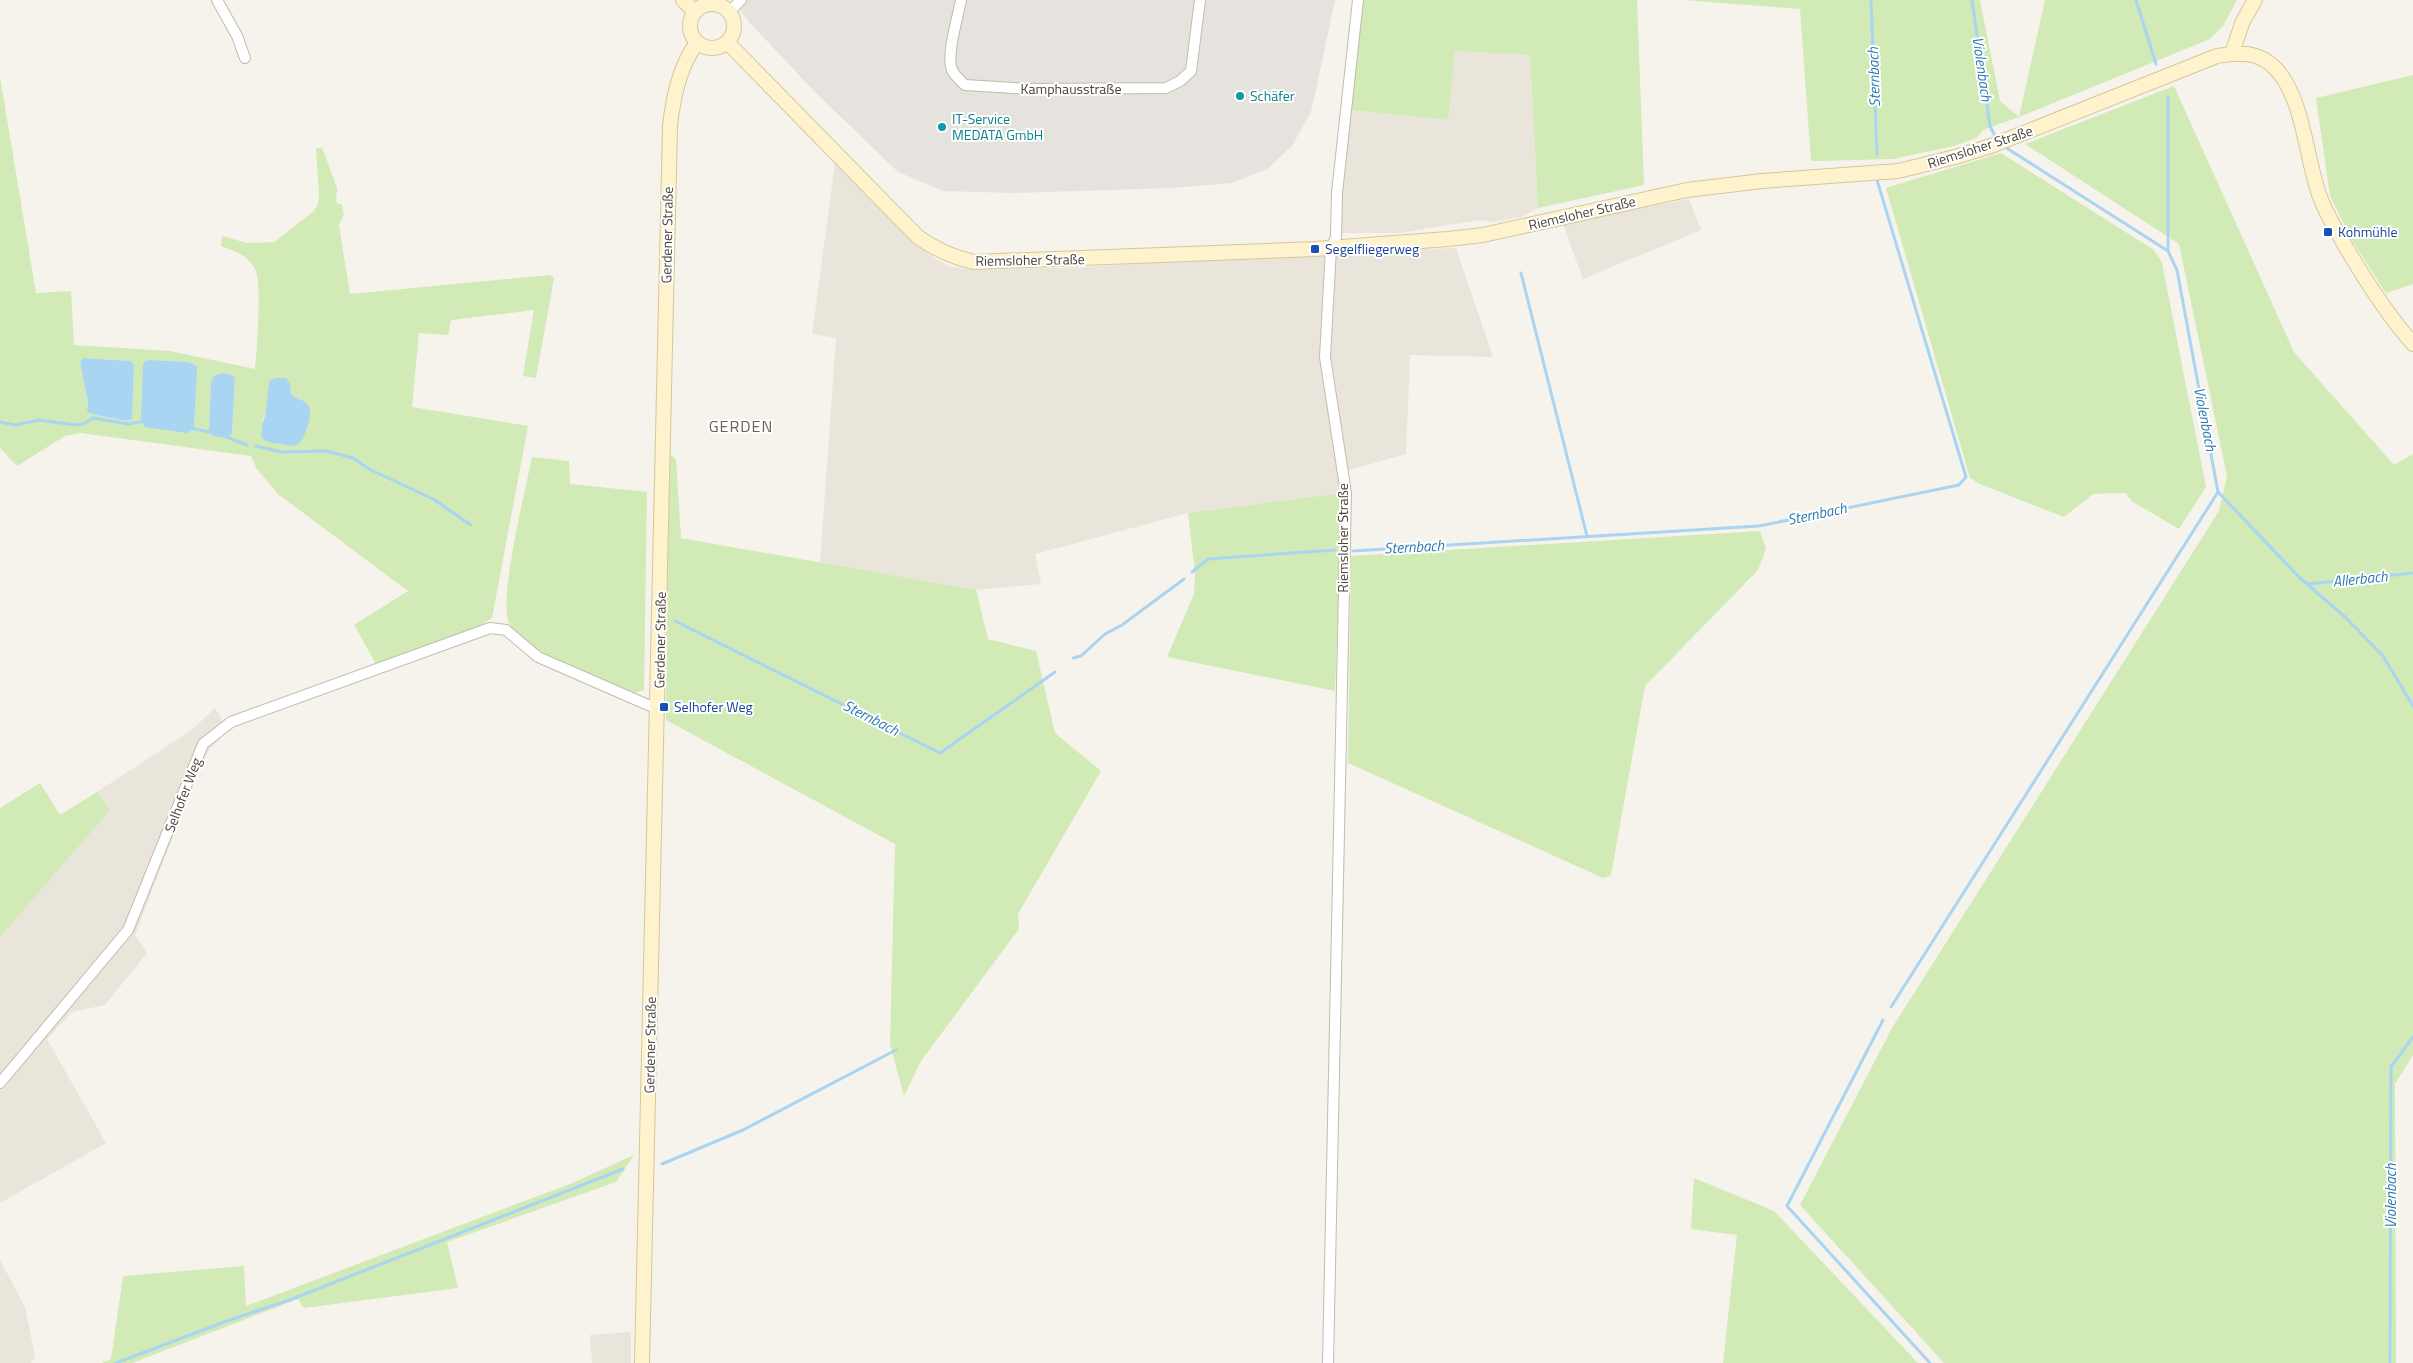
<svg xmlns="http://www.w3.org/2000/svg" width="2413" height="1363" font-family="'Titillium Web',sans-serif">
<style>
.residential{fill:#eae5da}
.industrial{fill:#e6e2dd}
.green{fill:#d2eab5;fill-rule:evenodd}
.water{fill:#a9d4f2}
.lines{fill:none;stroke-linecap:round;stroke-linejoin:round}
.stream{stroke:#a9d4f2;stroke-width:3}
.street-casing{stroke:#c2bbae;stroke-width:12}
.secondary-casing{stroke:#d6c79b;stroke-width:16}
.street{stroke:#fff;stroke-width:10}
.secondary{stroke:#fff3cd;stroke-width:14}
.culture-dot{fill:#0f9aa8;stroke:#fff;stroke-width:2}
.transit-dot{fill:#1a4fb4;stroke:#fff;stroke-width:2}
.labels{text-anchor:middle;stroke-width:4;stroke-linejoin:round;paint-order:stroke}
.street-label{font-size:14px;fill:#4b4439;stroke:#fff}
.culture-label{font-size:14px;fill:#0d838f;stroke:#fff;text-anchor:start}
.transit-label{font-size:14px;fill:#164399;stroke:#fff;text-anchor:start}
.water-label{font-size:15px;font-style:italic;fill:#2e7ab2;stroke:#fff}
.quarter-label{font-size:16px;letter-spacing:1px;fill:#6e6250;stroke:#fff}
</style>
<rect width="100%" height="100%" fill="#f6f3ec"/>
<g class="residential">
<polygon points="1455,51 1530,55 1538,208 1521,217 1493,222 1479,220 1400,233 1336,233 1351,110 1447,120"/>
<polygon points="835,163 919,247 937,260 951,267 984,270 1085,267 1285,254 1456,248 1493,357 1410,355 1406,454 1346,471 1349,492 1188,513 1035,554 1041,584 976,590 820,563 836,338 812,334"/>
<polygon points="1689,199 1701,230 1583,279 1563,224"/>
<polygon points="215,708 228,731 210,748 196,777 135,935 147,953 105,1005 72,1012 47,1039 106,1143 0,1203 0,937 109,810 97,792 193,729"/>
<polygon points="0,1260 25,1307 35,1356 31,1363 0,1363"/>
<polygon points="631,1332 631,1363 592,1363 590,1335"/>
</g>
<polygon class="industrial" points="733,0 1335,0 1311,112 1292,146 1267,169 1232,183 1173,188 1012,193 943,191 898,172 816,93 748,21"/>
<g class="green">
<polygon points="1362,0 1637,0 1644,185 1538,208 1530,55 1455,51 1448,120 1351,110"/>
<polygon points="1684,0 1980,0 2000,101 2019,117 2045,0 2237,0 2223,26 2210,39 2019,117 1985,129 1976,138 1954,146 1893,159 1819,161 1811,161 1800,9"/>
<polygon points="2413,75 2413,284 2386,293 2353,242 2330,196 2316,98"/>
<path d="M 0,77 L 36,293 L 71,291 L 74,345 L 170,351 L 255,369 C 257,352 262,280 255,269 C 247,255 235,251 221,246 L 222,236 L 247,243 L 274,242 L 314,211 L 318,204 L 319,194 L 316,149 L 322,147 L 337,188 L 336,202 L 342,205 L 344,214 L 339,225 L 350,294 L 550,275 L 554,278 L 536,378 L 523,376 L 534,310 L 451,320 L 448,335 L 419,333 L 412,407 L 528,426 L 492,618 L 479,626 L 376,664 L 354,625 L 408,591 L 278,494 L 257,469 L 251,456 L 81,433 L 65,436 L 17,466 L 0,448 ZM 83,358 L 130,361 L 134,364 L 132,419 L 126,421 L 91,414 L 87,411 L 88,402 L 80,362 ZM 151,360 L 188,362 L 195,399 L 194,429 ZM 235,379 L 232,433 L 209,431 L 211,381 ZM 290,383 L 290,394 L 294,398 L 302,400 L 262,421 L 266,411 Z"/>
<polygon points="2174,86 2294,352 2394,465 2413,454 2413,1055 2395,1084 2396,1363 1944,1363 1800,1205 1892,1028 2219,511 2227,476 2179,244 2025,144"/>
<polygon points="2001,153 2154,250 2162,263 2206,487 2179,529 2133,502 2125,493 2093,494 2064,517 1980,484 1970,478 1886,188"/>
<polygon points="668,453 676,459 681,538 976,590 988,639 1036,651 1055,733 1101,771 1018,914 1019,929 921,1061 904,1096 890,1044 895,844 666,720"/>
<path d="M 532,457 L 569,461 L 570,484 L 647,492 L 644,690 L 634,693 C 604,680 523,652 509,623 C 498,599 526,488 532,457 Z"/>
<polygon points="1342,493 1335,691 1167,657 1194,594 1195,573 1188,513"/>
<polygon points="1760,531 1766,549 1758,570 1645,686 1611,875 1603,878 1348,763 1351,556"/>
<polygon points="40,783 60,815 97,792 110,810 0,937 0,808"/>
<polygon points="634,1155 616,1182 447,1242 458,1288 304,1308 298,1299 132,1363 102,1363 111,1359 123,1276 244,1266 246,1306 570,1184"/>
<polygon points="1694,1178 1774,1211 1918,1363 1723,1363 1737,1235 1691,1229"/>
</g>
<g class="water">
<polygon points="83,358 130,361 134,364 132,419 126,421 91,414 87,411 88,402 80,362"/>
<polygon points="151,360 188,362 197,366 194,429 187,433 145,427 141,420 143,365 145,361"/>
<polygon points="224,373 232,375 235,379 232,433 228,438 213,436 209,431 211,381 215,375"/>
<path d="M 276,378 L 286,378 L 290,383 L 291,394 C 295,399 304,399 308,405 C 314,414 305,441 295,446 L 268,442 L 262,438 C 260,426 265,420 266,409 C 268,399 267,390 270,380 Z"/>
</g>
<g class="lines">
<g class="stream">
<polyline points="1871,0 1877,154"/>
<polyline points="1972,0 1990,126 1995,136"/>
<polyline points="2136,0 2156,64"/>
<polyline points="2168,97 2168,251"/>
<polyline points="2005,147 2168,251 2177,270 2218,492 2299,577 2345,617 2383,656 2413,706"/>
<polyline points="1521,273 1587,536"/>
<polyline points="0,422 15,425 39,420 76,425 83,424 93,418 128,424 145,421"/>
<polyline points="190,428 214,433"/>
<polyline points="224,436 247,445"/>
<polyline points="256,446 281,452 327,451 353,458 369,469 433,499 471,525"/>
<polyline points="1353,551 1759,526 1959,485 1966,477 1877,180"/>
<polyline points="1192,572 1208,559 1335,550"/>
<polyline points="2308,584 2413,573"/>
<polyline points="675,621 940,753 1055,672"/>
<polyline points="1073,658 1081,656 1105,634 1122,625 1184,579"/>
<polyline points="1891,1007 2218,492"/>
<polyline points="1883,1020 1787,1206 1930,1363"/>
<polyline points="662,1164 743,1130 896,1050"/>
<polyline points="116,1363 227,1321 292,1299 623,1169"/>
<polyline points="2390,1363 2391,1067 2413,1037"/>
</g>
<g class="street-casing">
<g id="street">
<polyline points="217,0 237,36 245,58"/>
<path d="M 961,0 C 958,17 946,55 952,70 C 955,76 960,80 965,85 L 1030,89 L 1166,88 L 1180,81 L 1191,71 L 1200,0"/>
<polyline points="729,12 741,0"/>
<polyline points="0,1083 128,930 203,744 231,722 490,628 506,630 538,657 648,705 658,707"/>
<polyline points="1328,1363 1346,493 1325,357 1331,248 1336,237 1337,193 1358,0"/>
</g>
</g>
<g class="secondary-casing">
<g id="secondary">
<polyline points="683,0 695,12"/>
<circle cx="712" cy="26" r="22"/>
<path d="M 727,42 L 918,237 C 936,250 952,257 974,262 L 1315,249 L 1448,239 L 1483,235 L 1687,190 L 1762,181 L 1898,171 L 1955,157 L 1991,146 L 2217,56 C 2239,52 2259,51 2276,69 C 2304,99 2306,160 2320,197 C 2326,214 2336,229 2344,244 C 2365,280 2386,313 2413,344"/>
<polyline points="2232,53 2243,21 2255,0"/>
<path d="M 642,1363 L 670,126 C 673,98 679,66 697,43"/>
</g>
</g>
<use href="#street" class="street"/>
<use href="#secondary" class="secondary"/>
</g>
<g class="culture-dot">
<circle cx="1240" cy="96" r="5"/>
<circle cx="942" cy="127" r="5"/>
</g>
<g class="transit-dot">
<rect x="2323" y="227" width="10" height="10" rx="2.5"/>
<rect x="1310" y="244" width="10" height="10" rx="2.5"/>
<rect x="659" y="702" width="10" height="10" rx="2.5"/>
</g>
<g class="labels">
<g class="street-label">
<text x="1071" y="94">Kamphausstraße</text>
<text transform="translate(1980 147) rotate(-18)" y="5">Riemsloher Straße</text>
<text transform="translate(1582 213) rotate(-13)" y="5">Riemsloher Straße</text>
<text transform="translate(667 235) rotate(-89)" y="5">Gerdener Straße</text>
<text transform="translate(1030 260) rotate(-1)" y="5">Riemsloher Straße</text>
<text transform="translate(1343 538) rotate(-90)" y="5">Riemsloher Straße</text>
<text transform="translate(660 640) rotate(-89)" y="5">Gerdener Straße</text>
<text transform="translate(183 795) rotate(-69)" y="5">Selhofer Weg</text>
<text transform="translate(650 1045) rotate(-89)" y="5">Gerdener Straße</text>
</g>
<g class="culture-label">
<text x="1250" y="101">Schäfer</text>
<text x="952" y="124">IT-Service<tspan x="952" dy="16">MEDATA GmbH</tspan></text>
</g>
<g class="transit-label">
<text x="2338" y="237">Kohmühle</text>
<text x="1325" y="254">Segelfliegerweg</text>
<text x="674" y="712">Selhofer Weg</text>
</g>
<g class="water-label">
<text transform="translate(1982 69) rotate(82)" y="5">Violenbach</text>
<text transform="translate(1874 77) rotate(-92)" y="5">Sternbach</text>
<text transform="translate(2205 419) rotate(79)" y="5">Violenbach</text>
<text transform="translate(1817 514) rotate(-12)" y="5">Sternbach</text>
<text transform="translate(1414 547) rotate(-3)" y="5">Sternbach</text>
<text transform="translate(2360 579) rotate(-6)" y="5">Allerbach</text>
<text transform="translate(871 718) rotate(27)" y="5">Sternbach</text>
<text transform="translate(2391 1196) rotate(-90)" y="5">Violenbach</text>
</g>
<g class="quarter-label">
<text x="741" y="432">GERDEN</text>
</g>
</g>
</svg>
